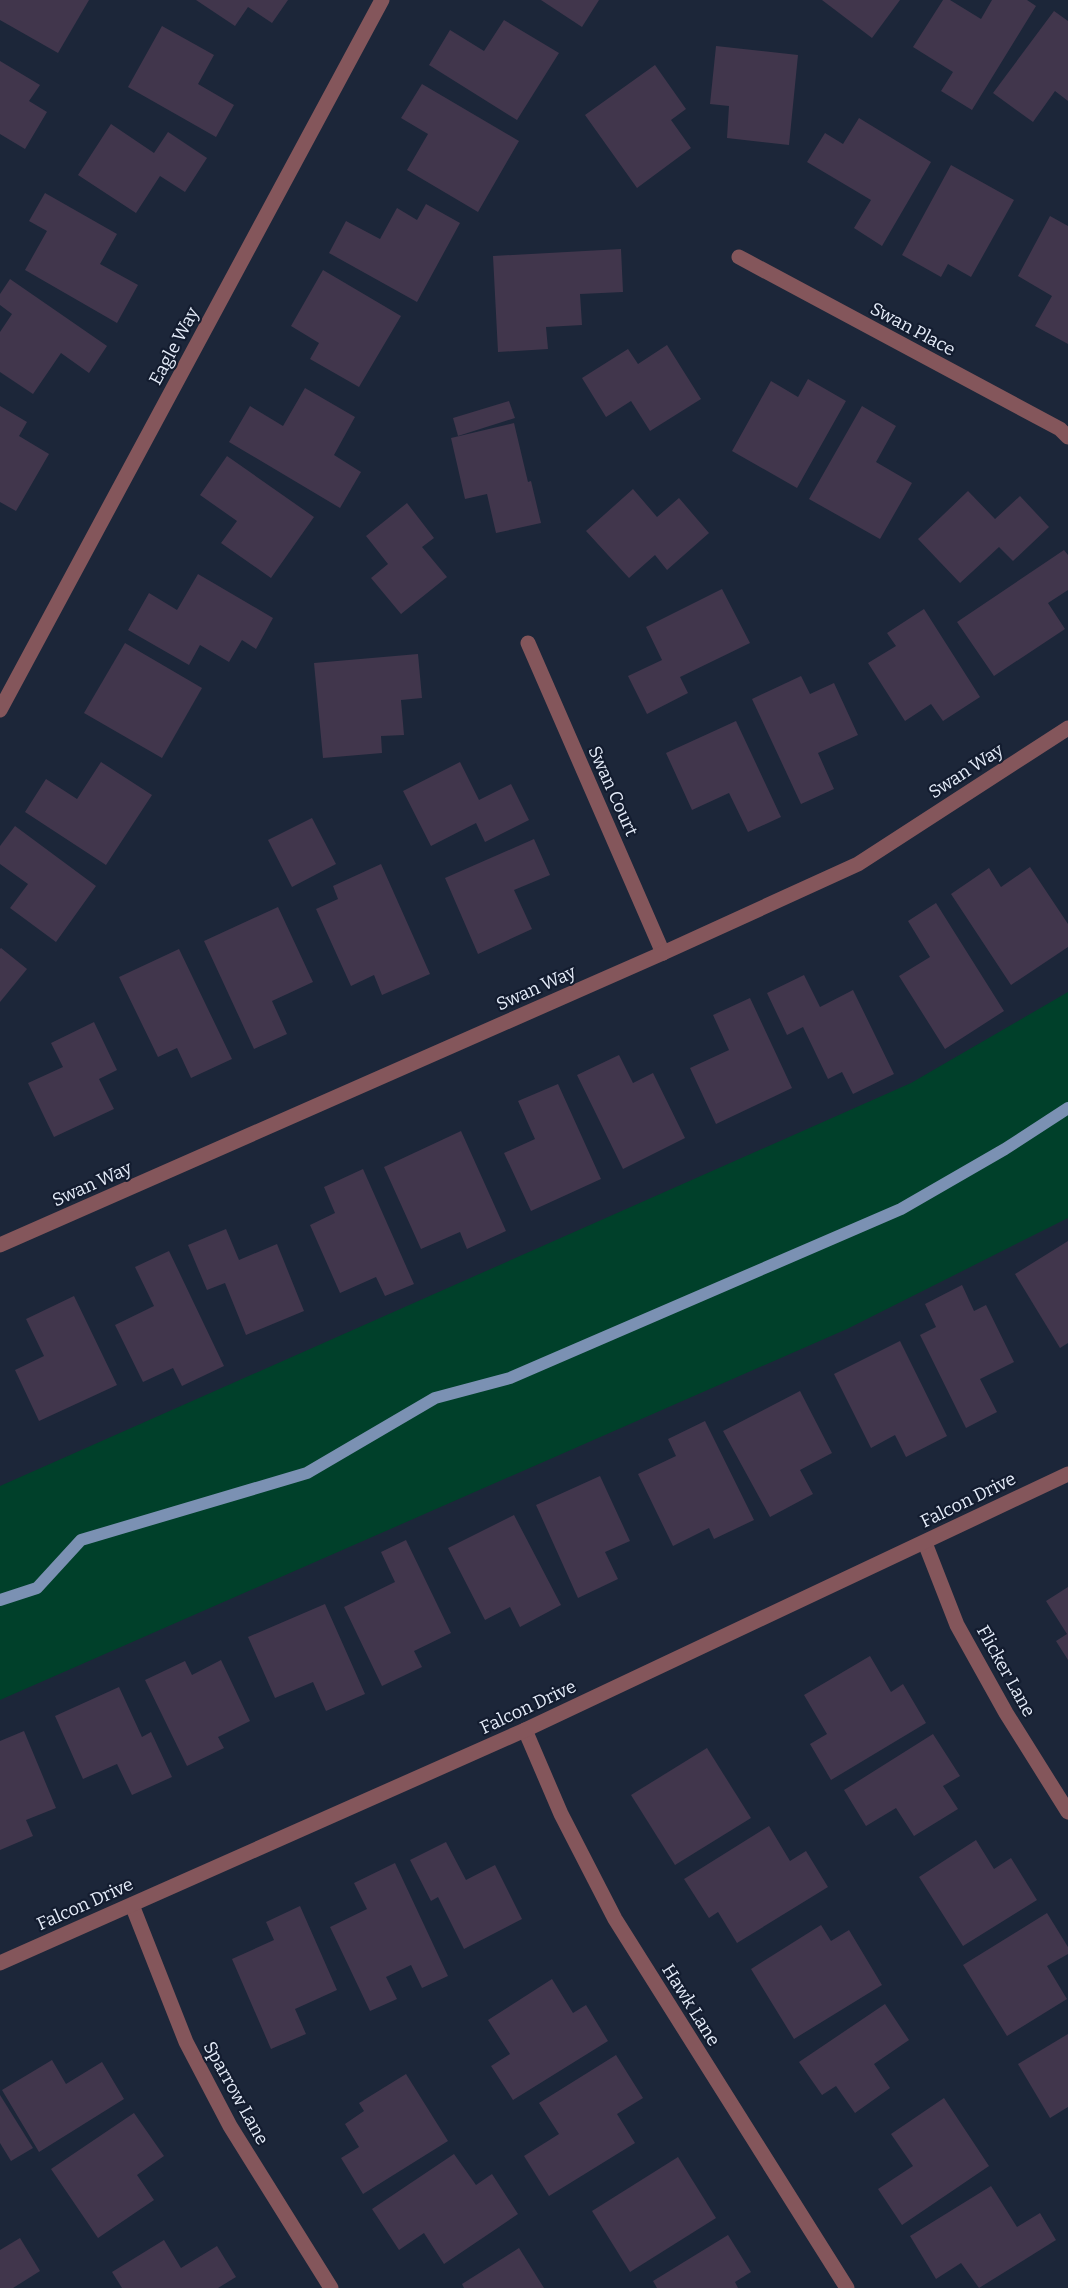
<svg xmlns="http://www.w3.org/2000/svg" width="1068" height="2288" font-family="Bitter,serif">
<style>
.green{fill:#00402a}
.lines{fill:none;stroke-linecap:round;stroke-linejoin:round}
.stream{stroke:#7b91b3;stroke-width:12}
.building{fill:#41364c}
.street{stroke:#84565b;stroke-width:15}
.labels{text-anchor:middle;stroke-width:4.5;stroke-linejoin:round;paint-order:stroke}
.street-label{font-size:18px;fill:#e5ecf9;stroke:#131c2f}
</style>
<rect width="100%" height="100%" fill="#1c2639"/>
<polygon class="green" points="1068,992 1068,1218 847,1329 0,1700 0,1486 911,1083"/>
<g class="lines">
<polyline class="stream" points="0,1600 37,1588 81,1540 307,1473 435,1398 510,1378 901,1209 1005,1149 1068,1108"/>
</g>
<g class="building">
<polygon points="0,0 89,0 58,53 0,20"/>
<polygon points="196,0 288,0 272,23 248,7 235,26"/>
<polygon points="541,0 599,0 582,27"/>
<polygon points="822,0 900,0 872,38"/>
<polygon points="943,0 950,0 981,19 992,0 1027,0 1036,6 972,110 941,91 953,72 913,47"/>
<polygon points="1054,11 1068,21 1068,101 1055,91 1033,122 993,93"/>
<polygon points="504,20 559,53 517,120 429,65 450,30 484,51"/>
<polygon points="162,26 214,55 198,84 234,105 216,137 128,87"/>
<polygon points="716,46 798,55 789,145 727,138 729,106 710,104"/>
<polygon points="0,61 40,85 29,101 47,112 25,149 0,134"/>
<polygon points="655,65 686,109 671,120 691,148 637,188 585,115"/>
<polygon points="422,84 519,141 478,212 407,170 428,134 401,118"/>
<polygon points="859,118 931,162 882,246 854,228 871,200 807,162 825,133 843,144"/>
<polygon points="111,124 154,153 168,132 207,158 185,192 160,176 136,213 78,175"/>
<polygon points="951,165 1014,200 971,277 948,264 941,277 902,255"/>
<polygon points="45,193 117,234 100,264 138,285 117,323 25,270 47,231 29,221"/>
<polygon points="426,204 460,223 417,302 329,253 346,221 380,239 397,208 417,220"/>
<polygon points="1050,216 1068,226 1068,344 1035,326 1052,296 1018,276"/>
<polygon points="621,249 623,292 580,294 582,325 546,327 548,349 498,352 493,256"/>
<polygon points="323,270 401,316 359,387 310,359 319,343 291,326"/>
<polygon points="10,279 107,346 89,373 61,353 33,394 0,372 0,332 12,314 0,305 0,294"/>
<polygon points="667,345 701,399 650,431 631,401 606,417 582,378 628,349 638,364"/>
<polygon points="808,379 846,401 797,488 732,451 771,381 798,397"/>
<polygon points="305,388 355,417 334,455 361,472 340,508 229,442 250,406 283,426"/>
<polygon points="509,401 515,418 458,436 453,418"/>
<polygon points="0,406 27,422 19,436 49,454 16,511 0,502"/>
<polygon points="862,406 896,426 876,462 912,483 880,539 809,499"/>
<polygon points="514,423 528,482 531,481 541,523 496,533 487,494 465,499 451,438"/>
<polygon points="227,456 314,517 271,578 221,543 237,521 200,495"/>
<polygon points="633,489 657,517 679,498 709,533 667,570 655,555 629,578 586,531"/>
<polygon points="968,491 995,519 1020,496 1049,527 1013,561 999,547 960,583 918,539"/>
<polygon points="407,503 434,538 422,547 447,577 401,614 371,578 388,564 366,536"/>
<polygon points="1064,550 1068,555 1068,590 1048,603 1065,629 994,676 957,622"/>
<polygon points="198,574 273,618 256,649 242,640 229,662 200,645 189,665 128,630 149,593 177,610"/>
<polygon points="722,589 750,643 680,677 688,693 647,714 628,676 662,660 646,627"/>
<polygon points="924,609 980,697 943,721 931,704 905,721 868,663 896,646 887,633"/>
<polygon points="125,643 202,688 162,758 84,713"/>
<polygon points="418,654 422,698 401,700 404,735 381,736 382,753 323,758 314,663"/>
<polygon points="801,676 810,694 834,683 858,735 818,753 834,789 801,804 752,699"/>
<polygon points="736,721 781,817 748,832 729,793 692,810 666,753"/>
<polygon points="101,762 152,795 106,865 25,812 46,779 77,799"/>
<polygon points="460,762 479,800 511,784 529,820 485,842 476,823 431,846 403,791"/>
<polygon points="312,818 336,864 292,887 268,840"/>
<polygon points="15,826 96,886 56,942 10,908 28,884 0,864 0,846"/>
<polygon points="534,839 550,875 514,890 532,929 478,954 445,878"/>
<polygon points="381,864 430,974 382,995 374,975 351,986 316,909 338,899 333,886"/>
<polygon points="1030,867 1068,924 1068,947 1011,985 951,894 989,868 1001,887"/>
<polygon points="936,903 1004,1011 945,1049 899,976 930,957 908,921"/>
<polygon points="278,907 313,982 272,1001 287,1034 254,1049 204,941"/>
<polygon points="1,948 27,969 0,1002 0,949"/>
<polygon points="179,949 232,1059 191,1078 177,1048 158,1057 119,977"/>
<polygon points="804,975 820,1007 853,990 894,1074 853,1094 842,1072 828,1079 803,1027 787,1035 767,993"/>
<polygon points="750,998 792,1088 716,1124 690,1068 729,1050 713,1015"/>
<polygon points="94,1022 117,1070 99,1079 114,1109 54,1137 28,1083 63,1067 51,1043"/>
<polygon points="619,1055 633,1083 653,1073 685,1138 623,1169 577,1075"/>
<polygon points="558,1084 601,1179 531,1211 504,1153 535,1139 518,1101"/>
<polygon points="461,1131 506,1231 467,1249 460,1232 421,1249 384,1167"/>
<polygon points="363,1169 414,1284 385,1296 376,1277 340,1293 310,1225 335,1213 324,1187"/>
<polygon points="226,1229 239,1260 277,1244 304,1311 246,1335 225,1283 207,1290 188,1245"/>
<polygon points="1068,1241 1068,1343 1060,1348 1015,1274"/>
<polygon points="169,1251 224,1366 182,1386 173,1368 143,1382 115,1325 154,1306 135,1267"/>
<polygon points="962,1285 974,1311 986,1305 1014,1362 980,1379 997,1412 966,1428 920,1335 936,1327 925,1304"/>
<polygon points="74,1296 117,1385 39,1421 15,1370 44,1356 26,1319"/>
<polygon points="900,1341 947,1436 906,1457 895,1435 871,1448 834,1374"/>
<polygon points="800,1391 832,1453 800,1470 813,1494 770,1517 723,1431"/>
<polygon points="705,1421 754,1520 714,1539 709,1528 673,1546 638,1474 676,1456 668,1439"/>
<polygon points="600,1476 630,1541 605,1552 618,1579 578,1598 536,1505"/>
<polygon points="514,1515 561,1605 520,1627 510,1607 485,1620 448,1548"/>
<polygon points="406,1540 451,1633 414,1651 422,1667 382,1686 344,1607 395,1582 381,1552"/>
<polygon points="1068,1587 1068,1660 1056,1641 1067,1634 1046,1601"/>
<polygon points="325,1604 365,1694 326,1711 313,1682 275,1698 248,1637"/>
<polygon points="870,1656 891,1692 903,1684 926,1723 831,1780 810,1744 827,1734 804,1695"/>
<polygon points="221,1660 250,1721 218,1737 224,1748 187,1766 145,1680 185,1661 192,1675"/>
<polygon points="119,1687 142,1737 151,1732 172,1777 132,1795 117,1764 83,1779 55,1716"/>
<polygon points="24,1731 56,1808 26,1820 33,1836 0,1850 0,1741"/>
<polygon points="933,1734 960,1776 943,1786 958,1809 914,1836 896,1808 866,1826 844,1790"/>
<polygon points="707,1748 751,1818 675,1865 631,1795"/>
<polygon points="769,1826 790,1861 806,1851 828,1887 737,1943 718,1912 709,1918 684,1879"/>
<polygon points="976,1840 994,1869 1011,1858 1037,1900 963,1946 919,1877"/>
<polygon points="446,1842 466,1880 495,1865 522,1919 464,1949 438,1897 431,1901 410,1860"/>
<polygon points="395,1863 448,1976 422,1988 411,1965 386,1977 397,1999 370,2011 330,1927 367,1909 354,1883"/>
<polygon points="300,1906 337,1990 295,2009 306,2034 271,2049 232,1959 274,1940 266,1922"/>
<polygon points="1047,1913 1068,1947 1068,1954 1047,1966 1067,1999 1007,2036 963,1965"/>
<polygon points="821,1925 831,1941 849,1930 882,1985 794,2039 751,1969"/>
<polygon points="552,1979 573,2013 586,2005 608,2041 513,2100 491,2066 510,2054 488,2020"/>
<polygon points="885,2004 909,2040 874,2064 890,2088 855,2113 836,2086 822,2095 799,2062"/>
<polygon points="1068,2034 1068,2107 1050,2118 1018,2064"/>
<polygon points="616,2055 643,2098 617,2114 635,2143 549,2196 524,2156 559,2134 539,2103"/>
<polygon points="52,2060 66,2084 102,2062 124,2099 39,2152 2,2090"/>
<polygon points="406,2074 448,2141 363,2194 341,2158 359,2147 345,2124 364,2111 359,2103"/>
<polygon points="0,2095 33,2148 11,2161 0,2143"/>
<polygon points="944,2098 989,2166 902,2225 878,2189 913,2166 891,2134"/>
<polygon points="134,2113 164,2156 137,2175 154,2200 98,2238 51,2169"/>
<polygon points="454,2154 476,2185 492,2174 518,2214 444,2264 424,2233 399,2250 372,2209"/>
<polygon points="678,2157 716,2218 630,2272 592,2211"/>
<polygon points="991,2186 1017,2227 1040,2213 1056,2240 979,2288 961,2263 936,2279 910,2236"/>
<polygon points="728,2235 751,2272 735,2282 738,2288 657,2288 653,2281"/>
<polygon points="20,2238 40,2271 13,2288 0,2288 0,2250"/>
<polygon points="164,2240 181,2268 217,2246 236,2277 218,2288 122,2288 112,2272"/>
<polygon points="519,2248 544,2288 464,2288 462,2284"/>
</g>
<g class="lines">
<g class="street">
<polyline points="739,257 1060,429 1068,437"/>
<polyline points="528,643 663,953"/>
<polyline points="0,710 382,0"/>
<polyline points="0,1245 663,953 858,864 1068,728"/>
<polyline points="925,1543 957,1625 1006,1713 1068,1812"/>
<polyline points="525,1730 561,1814 615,1919 847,2288"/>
<polyline points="132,1905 186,2042 230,2126 331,2288"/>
<polyline points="0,1963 525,1730 1068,1474"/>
</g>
</g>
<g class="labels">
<g class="street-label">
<text transform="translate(913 329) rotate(28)" y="6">Swan Place</text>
<text transform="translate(174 346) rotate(-62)" y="6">Eagle Way</text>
<text transform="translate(966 771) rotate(-33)" y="6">Swan Way</text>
<text transform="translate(613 791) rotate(66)" y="6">Swan Court</text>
<text transform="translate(536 988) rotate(-24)" y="6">Swan Way</text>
<text transform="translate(92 1184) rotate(-24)" y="6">Swan Way</text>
<text transform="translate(968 1500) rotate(-26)" y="6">Falcon Drive</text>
<text transform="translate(1006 1671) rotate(61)" y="6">Flicker Lane</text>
<text transform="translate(528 1707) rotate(-25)" y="6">Falcon Drive</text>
<text transform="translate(85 1904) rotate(-24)" y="6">Falcon Drive</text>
<text transform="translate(691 2005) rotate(58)" y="6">Hawk Lane</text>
<text transform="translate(236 2093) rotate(61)" y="6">Sparrow Lane</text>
</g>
</g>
</svg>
